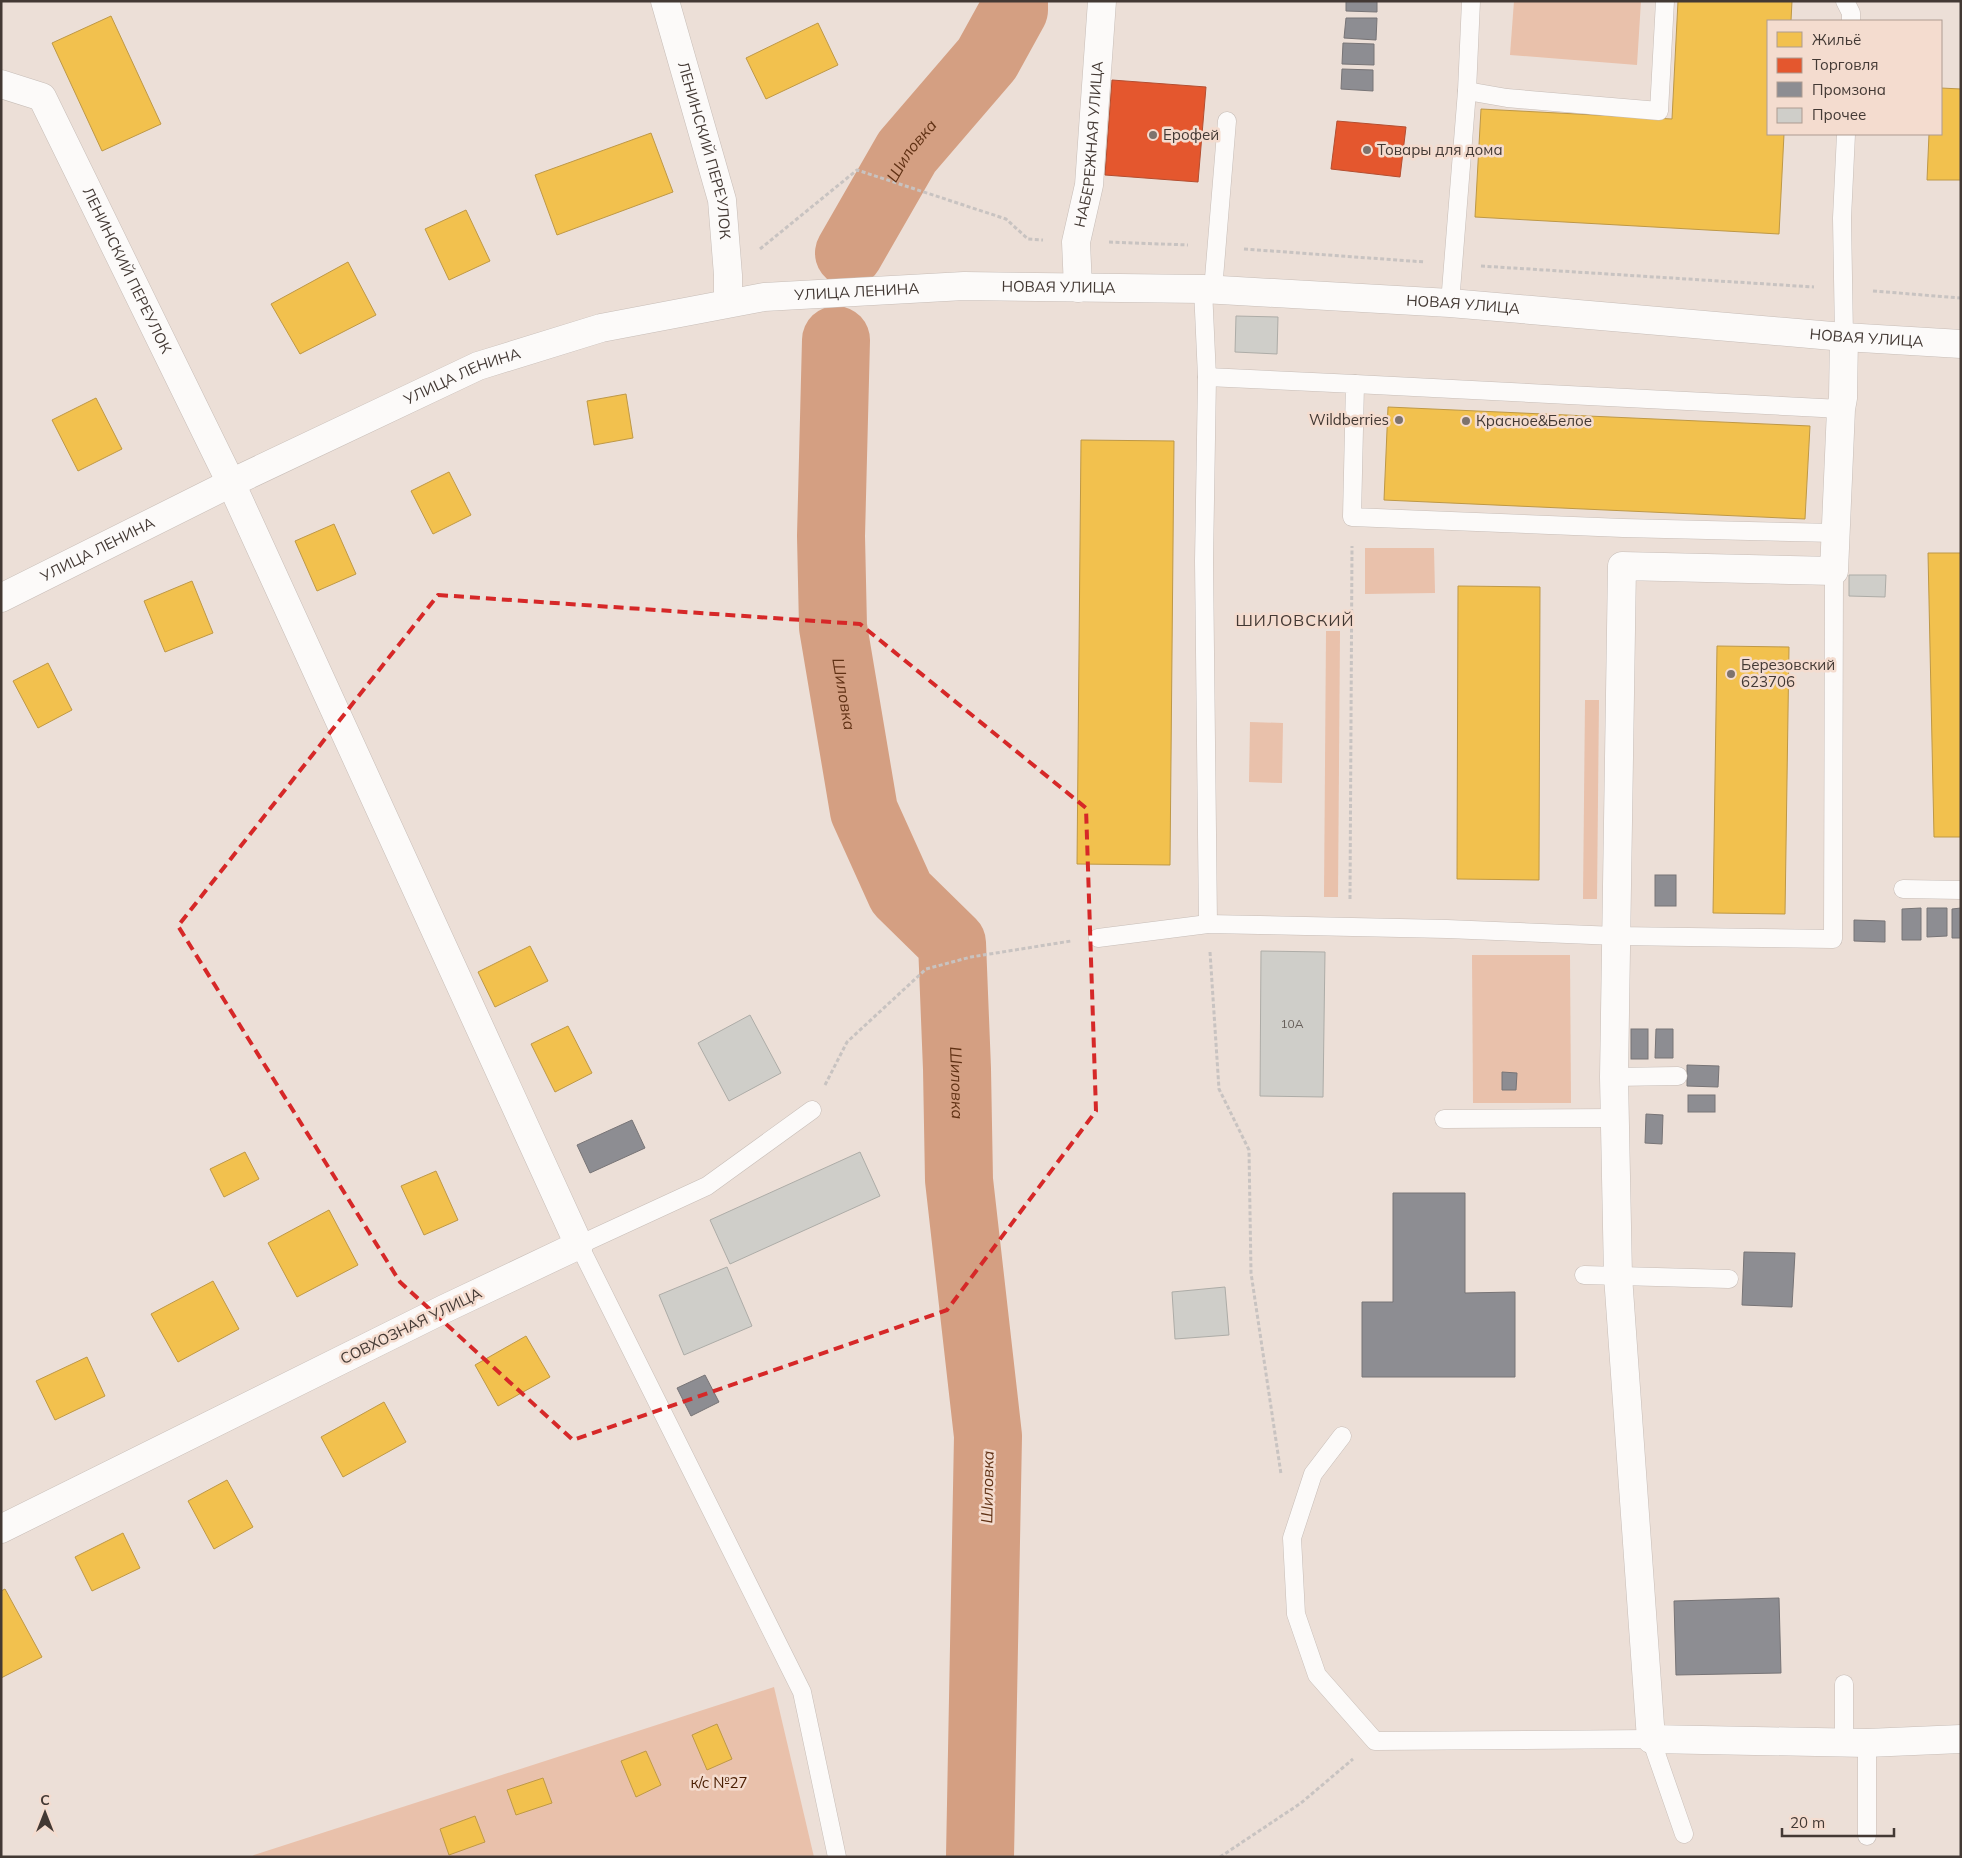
<svg xmlns="http://www.w3.org/2000/svg" width="1962" height="1858" font-family="Mulish,sans-serif">
<style>
.green{fill:#e9c1ab}
.water{fill:#d49f82}
.homes{fill:#f2c14e;stroke:#be9846}
.shops{fill:#e4572e;stroke:#b44e30}
.industry{fill:#8d8d92;stroke:#777476}
.lines{fill:none;stroke-linecap:round;stroke-linejoin:round}
.river{stroke:#d49f82;stroke-width:68}
.building{fill:#cfcec9;stroke:#adaca7}
.lane-casing{stroke:#c7bdb7;stroke-width:19}
.street-casing{stroke:#c7bdb7;stroke-width:29}
.secondary-casing{stroke:#c7bdb7;stroke-width:29}
.path{stroke:#c8c3c1;stroke-width:3;stroke-dasharray:4 2.5;stroke-linecap:butt}
.lane{stroke:#fcfaf9;stroke-width:18}
.street{stroke:#fcfaf9;stroke-width:28}
.secondary{stroke:#fcfaf9;stroke-width:28}
.marked{fill:none;stroke:#d62828;stroke-width:4;stroke-dasharray:10 6;stroke-linejoin:round}
.poi-dot{fill:#7e736d;stroke:#f4dccf;stroke-width:2}
.labels{text-anchor:middle;stroke-width:5;stroke-linejoin:round;paint-order:stroke}
.number-label{font-size:12px;fill:#665e59}
.poi-label{font-size:15px;fill:#433934;stroke:#f4dccf;text-anchor:start}
.street-label{font-size:15px;fill:#433934;stroke:#f4dccf}
.park-label{font-size:15px;fill:#4a1d00;stroke:#f4dccf}
.water-label{font-size:16px;font-style:italic;fill:#603114;stroke:#f4dccf}
.neighbourhood-label{font-size:16px;letter-spacing:1px;fill:#433934;stroke:#f4dccf}
</style>
<rect width="100%" height="100%" fill="#ecdfd7"/>
<g class="green">
<polygon points="1514,1 1641,1 1637,65 1510,55"/>
<polygon points="1365,548 1434,548 1435,593 1365,594"/>
<polygon points="1326,631 1340,631 1338,897 1324,897"/>
<polygon points="1585,700 1599,700 1597,899 1583,899"/>
<polygon points="1250,722 1283,723 1282,783 1249,782"/>
<polygon points="1472,955 1570,955 1571,1103 1473,1103"/>
<polygon points="774,1687 814,1857 251,1857 254,1855"/>
</g>
<polygon class="water" points="992,1 1027,1 1021,50 987,59 986,47 996,8"/>
<g class="homes">
<polygon points="1678,1 1792,1 1791,21 1768,21 1768,134 1784,134 1779,234 1475,217 1481,109 1672,119"/>
<polygon points="111,16 161,124 102,151 52,43"/>
<polygon points="818,23 838,65 766,99 746,58"/>
<polygon points="1941,88 1961,89 1961,180 1927,180 1929,134 1941,134"/>
<polygon points="651,133 673,192 557,235 535,175"/>
<polygon points="466,210 490,261 449,280 425,229"/>
<polygon points="348,262 376,315 300,354 271,304"/>
<polygon points="626,394 633,438 594,445 587,401"/>
<polygon points="96,398 122,449 78,471 52,420"/>
<polygon points="1388,407 1810,426 1805,519 1384,500"/>
<polygon points="1081,440 1174,441 1170,865 1077,864"/>
<polygon points="449,472 471,515 433,534 411,491"/>
<polygon points="334,524 356,574 317,591 295,541"/>
<polygon points="1928,553 1961,553 1961,837 1934,837"/>
<polygon points="192,581 213,633 165,652 144,601"/>
<polygon points="1458,586 1540,587 1539,880 1457,879"/>
<polygon points="1717,646 1789,647 1785,914 1713,913"/>
<polygon points="48,663 72,710 38,728 13,681"/>
<polygon points="530,946 548,981 495,1007 478,972"/>
<polygon points="568,1026 592,1073 555,1092 531,1044"/>
<polygon points="245,1152 259,1179 224,1197 210,1169"/>
<polygon points="436,1171 458,1220 424,1235 401,1186"/>
<polygon points="329,1210 358,1265 297,1297 268,1243"/>
<polygon points="213,1281 239,1329 178,1362 151,1314"/>
<polygon points="526,1336 550,1377 498,1406 475,1365"/>
<polygon points="87,1357 105,1396 55,1420 36,1381"/>
<polygon points="384,1402 406,1442 343,1477 321,1437"/>
<polygon points="227,1480 253,1527 214,1549 188,1501"/>
<polygon points="123,1533 140,1568 92,1591 75,1557"/>
<polygon points="5,1589 42,1657 1,1678 1,1591"/>
<polygon points="717,1724 732,1759 707,1770 692,1735"/>
<polygon points="646,1751 661,1785 636,1797 621,1761"/>
<polygon points="543,1778 552,1803 516,1815 507,1790"/>
<polygon points="475,1816 485,1842 449,1855 440,1829"/>
</g>
<g class="shops">
<polygon points="1112,80 1206,87 1198,182 1105,175"/>
<polygon points="1337,121 1406,127 1400,177 1331,169"/>
</g>
<g class="industry">
<polygon points="1346,1 1377,1 1377,12 1346,11"/>
<polygon points="1346,18 1377,18 1376,40 1344,38"/>
<polygon points="1343,43 1374,44 1374,65 1342,64"/>
<polygon points="1342,69 1373,70 1373,91 1341,89"/>
<rect x="1655" y="875" width="21" height="31"/>
<polygon points="1921,908 1921,940 1902,940 1902,909"/>
<polygon points="1927,908 1947,908 1947,936 1927,937"/>
<polygon points="1961,908 1961,938 1952,938 1952,909"/>
<polygon points="1854,920 1885,921 1885,942 1854,941"/>
<rect x="1631" y="1029" width="17" height="30"/>
<polygon points="1656,1029 1673,1029 1673,1058 1655,1058"/>
<polygon points="1687,1065 1719,1066 1718,1087 1687,1086"/>
<polygon points="1502,1072 1517,1073 1516,1090 1502,1090"/>
<rect x="1688" y="1095" width="27" height="17"/>
<polygon points="1646,1114 1663,1115 1662,1144 1645,1143"/>
<polygon points="632,1120 645,1148 590,1173 577,1145"/>
<polygon points="1393,1193 1465,1193 1465,1293 1515,1292 1515,1377 1362,1377 1362,1302 1393,1302"/>
<polygon points="1744,1252 1795,1253 1792,1307 1742,1305"/>
<polygon points="705,1375 719,1402 691,1416 677,1388"/>
<polygon points="1779,1598 1781,1673 1676,1675 1674,1601"/>
</g>
<g class="lines">
<g class="river">
<path id="s1" d="M 849,253 L 907,152 L 987,59 L 1014,10 L 1014,1"/>
<path id="s2" d="M 836,340 L 831,536 L 833,627 L 864,811 L 901,893 L 952,943 L 957,1069 L 959,1180 L 988,1436 L 980,1857"/>
</g>
</g>
<g class="building">
<polygon points="1236,316 1278,317 1277,354 1235,352"/>
<polygon points="1849,575 1886,575 1885,597 1849,596"/>
<polygon points="1261,951 1325,952 1323,1097 1260,1096"/>
<polygon points="750,1015 781,1073 729,1101 698,1043"/>
<polygon points="860,1152 880,1196 730,1264 710,1220"/>
<polygon points="727,1267 752,1326 684,1355 659,1295"/>
<polygon points="1225,1287 1229,1335 1175,1339 1172,1292"/>
</g>
<g class="lines">
<g class="lane-casing">
<g id="lane">
<polyline points="1845,1 1851,13 1851,21"/>
<polyline points="1467,91 1507,98 1659,111 1665,1"/>
<polyline points="1203,289 1207,377 1204,561 1208,924"/>
<polyline points="1213,290 1227,121"/>
<polyline points="1450,303 1467,91 1471,1"/>
<polyline points="1844,337 1842,218 1846,134"/>
<polyline points="1207,377 1355,384 1352,517 1623,528 1835,533"/>
<polyline points="1355,384 1841,409"/>
<polyline points="1903,889 1961,890"/>
<polyline points="1098,938 1208,924 1447,929 1616,936 1833,939 1834,571"/>
<polyline points="1614,1077 1678,1076"/>
<polyline points="812,1110 707,1186 579,1245 802,1692 837,1857"/>
<polyline points="1444,1119 1616,1118"/>
<polyline points="1584,1275 1729,1279"/>
<polyline points="1342,1436 1313,1474 1292,1538 1296,1614 1317,1675 1375,1741 1651,1739 1684,1834"/>
<polyline points="1844,1684 1844,1743"/>
<polyline points="1867,1743 1867,1836"/>
</g>
</g>
<g class="street-casing">
<g id="street">
<path id="s3" d="M 665,1 L 722,200 L 728,275 L 728,303"/>
<path id="s4" d="M 1,84 L 42,97 L 231,483 L 579,1245 L 444,1309 L 1,1529"/>
<path id="s5" d="M 1078,288 L 1076,242 L 1089,185 L 1102,1"/>
<polyline points="1844,337 1843,398 1841,409 1834,571 1622,566 1614,1077 1618,1276 1651,1739 1867,1743 1961,1739"/>
</g>
</g>
<g class="secondary-casing">
<g id="secondary">
<path id="s6" d="M 1,598 L 231,483 L 478,366 L 601,328 L 764,297 L 964,286 L 1203,289 L 1450,303 L 1844,337 L 1961,344"/>
</g>
</g>
<g class="path">
<polyline points="1109,242 1188,245"/>
<polyline points="760,249 857,170 1006,219 1028,239 1043,240"/>
<polyline points="1244,249 1425,262"/>
<polyline points="1481,266 1814,287"/>
<polyline points="1873,291 1961,298"/>
<polyline points="1350,899 1352,546"/>
<polyline points="1210,952 1219,1089 1249,1150 1251,1273 1281,1474"/>
<polyline points="825,1085 847,1042 926,969 971,957 1071,941"/>
<polyline points="1220,1857 1301,1803 1353,1759"/>
</g>
<use href="#lane" class="lane"/>
<use href="#street" class="street"/>
<use href="#secondary" class="secondary"/>
</g>
<path class="marked" d="M 438,595 L 860,624 L 1086,808 L 1096,1111 L 947,1310 L 573,1440 L 400,1282 L 178,926 Z"/>
<g class="poi-dot">
<circle cx="1153" cy="135" r="5"/>
<circle cx="1367" cy="150" r="5"/>
<circle cx="1399" cy="420" r="5"/>
<circle cx="1466" cy="421" r="5"/>
<circle cx="1731" cy="674" r="5"/>
</g>
<g class="labels">
<g class="number-label">
<text x="1292" y="1028">10А</text>
</g>
<g class="poi-label">
<text x="1163" y="140">Ерофей</text>
<text x="1377" y="155">Товары для дома</text>
<text x="1389" y="425" text-anchor="end">Wildberries</text>
<text x="1476" y="426">Красное&amp;Белое</text>
<text x="1741" y="670">Березовский<tspan x="1741" dy="17">623706</tspan></text>
</g>
<g class="street-label">
<text dy="5" stroke="none"><textPath href="#s5" startOffset="145">НАБЕРЕЖНАЯ УЛИЦА</textPath></text>
<text dy="5" stroke="none"><textPath href="#s3" startOffset="155">ЛЕНИНСКИЙ ПЕРЕУЛОК</textPath></text>
<text dy="5" stroke="none"><textPath href="#s4" startOffset="236">ЛЕНИНСКИЙ ПЕРЕУЛОК</textPath></text>
<text dy="5" stroke="none"><textPath href="#s6" startOffset="1120">НОВАЯ УЛИЦА</textPath></text>
<text dy="5" stroke="none"><textPath href="#s6" startOffset="918">УЛИЦА ЛЕНИНА</textPath></text>
<text dy="5" stroke="none"><textPath href="#s6" startOffset="1525">НОВАЯ УЛИЦА</textPath></text>
<text dy="5" stroke="none"><textPath href="#s6" startOffset="1930">НОВАЯ УЛИЦА</textPath></text>
<text dy="5" stroke="none"><textPath href="#s6" startOffset="512">УЛИЦА ЛЕНИНА</textPath></text>
<text dy="5" stroke="none"><textPath href="#s6" startOffset="108">УЛИЦА ЛЕНИНА</textPath></text>
<text transform="translate(411 1326) rotate(-26)" y="5">СОВХОЗНАЯ УЛИЦА</text>
</g>
<g class="park-label">
<text x="719" y="1788">к/с №27</text>
</g>
<g class="water-label">
<text dy="6" stroke="none"><textPath href="#s1" startOffset="120">Шиловка</textPath></text>
<text dy="6" stroke="none"><textPath href="#s2" startOffset="355">Шиловка</textPath></text>
<text dy="6" stroke="none"><textPath href="#s2" startOffset="775">Шиловка</textPath></text>
<text transform="translate(987 1487) rotate(-89)" y="6">Шиловка</text>
</g>
<g class="neighbourhood-label">
<text x="1295" y="626">ШИЛОВСКИЙ</text>
</g>
</g>
<rect width="1962" height="1858" fill="none" stroke="#433934" stroke-width="5"/>
<rect x="1767" y="20" width="175" height="115" fill="#f4dccf" stroke="#ad9b91"/>
<rect x="1777" y="32" width="25" height="15" fill="#f2c14e" stroke="#ad9b91"/>
<text x="1812" y="45" font-size="15" fill="#433934">Жильё</text>
<rect x="1777" y="58" width="25" height="15" fill="#e4572e" stroke="#ad9b91"/>
<text x="1812" y="70" font-size="15" fill="#433934">Торговля</text>
<rect x="1777" y="82" width="25" height="15" fill="#8d8d92" stroke="#ad9b91"/>
<text x="1812" y="95" font-size="15" fill="#433934">Промзона</text>
<rect x="1777" y="108" width="25" height="15" fill="#cfcec9" stroke="#ad9b91"/>
<text x="1812" y="120" font-size="15" fill="#433934">Прочее</text>
<g transform="translate(45 1813)" stroke="#f4dccf" stroke-width="4" paint-order="stroke">
<path d="M0-4L9 19L0 12L-9 19Z" fill="#433934"/>
<text y="-8" font-size="14" font-weight="bold" text-anchor="middle" fill="#433934">С</text>
</g>
<path d="M1782 1828v8h112v-8" fill="none" stroke="#433934" stroke-width="2.5"/>
<text x="1790" y="1828" font-size="15" fill="#433934" stroke="#f4dccf" stroke-width="4" paint-order="stroke">20 m</text>
</svg>
